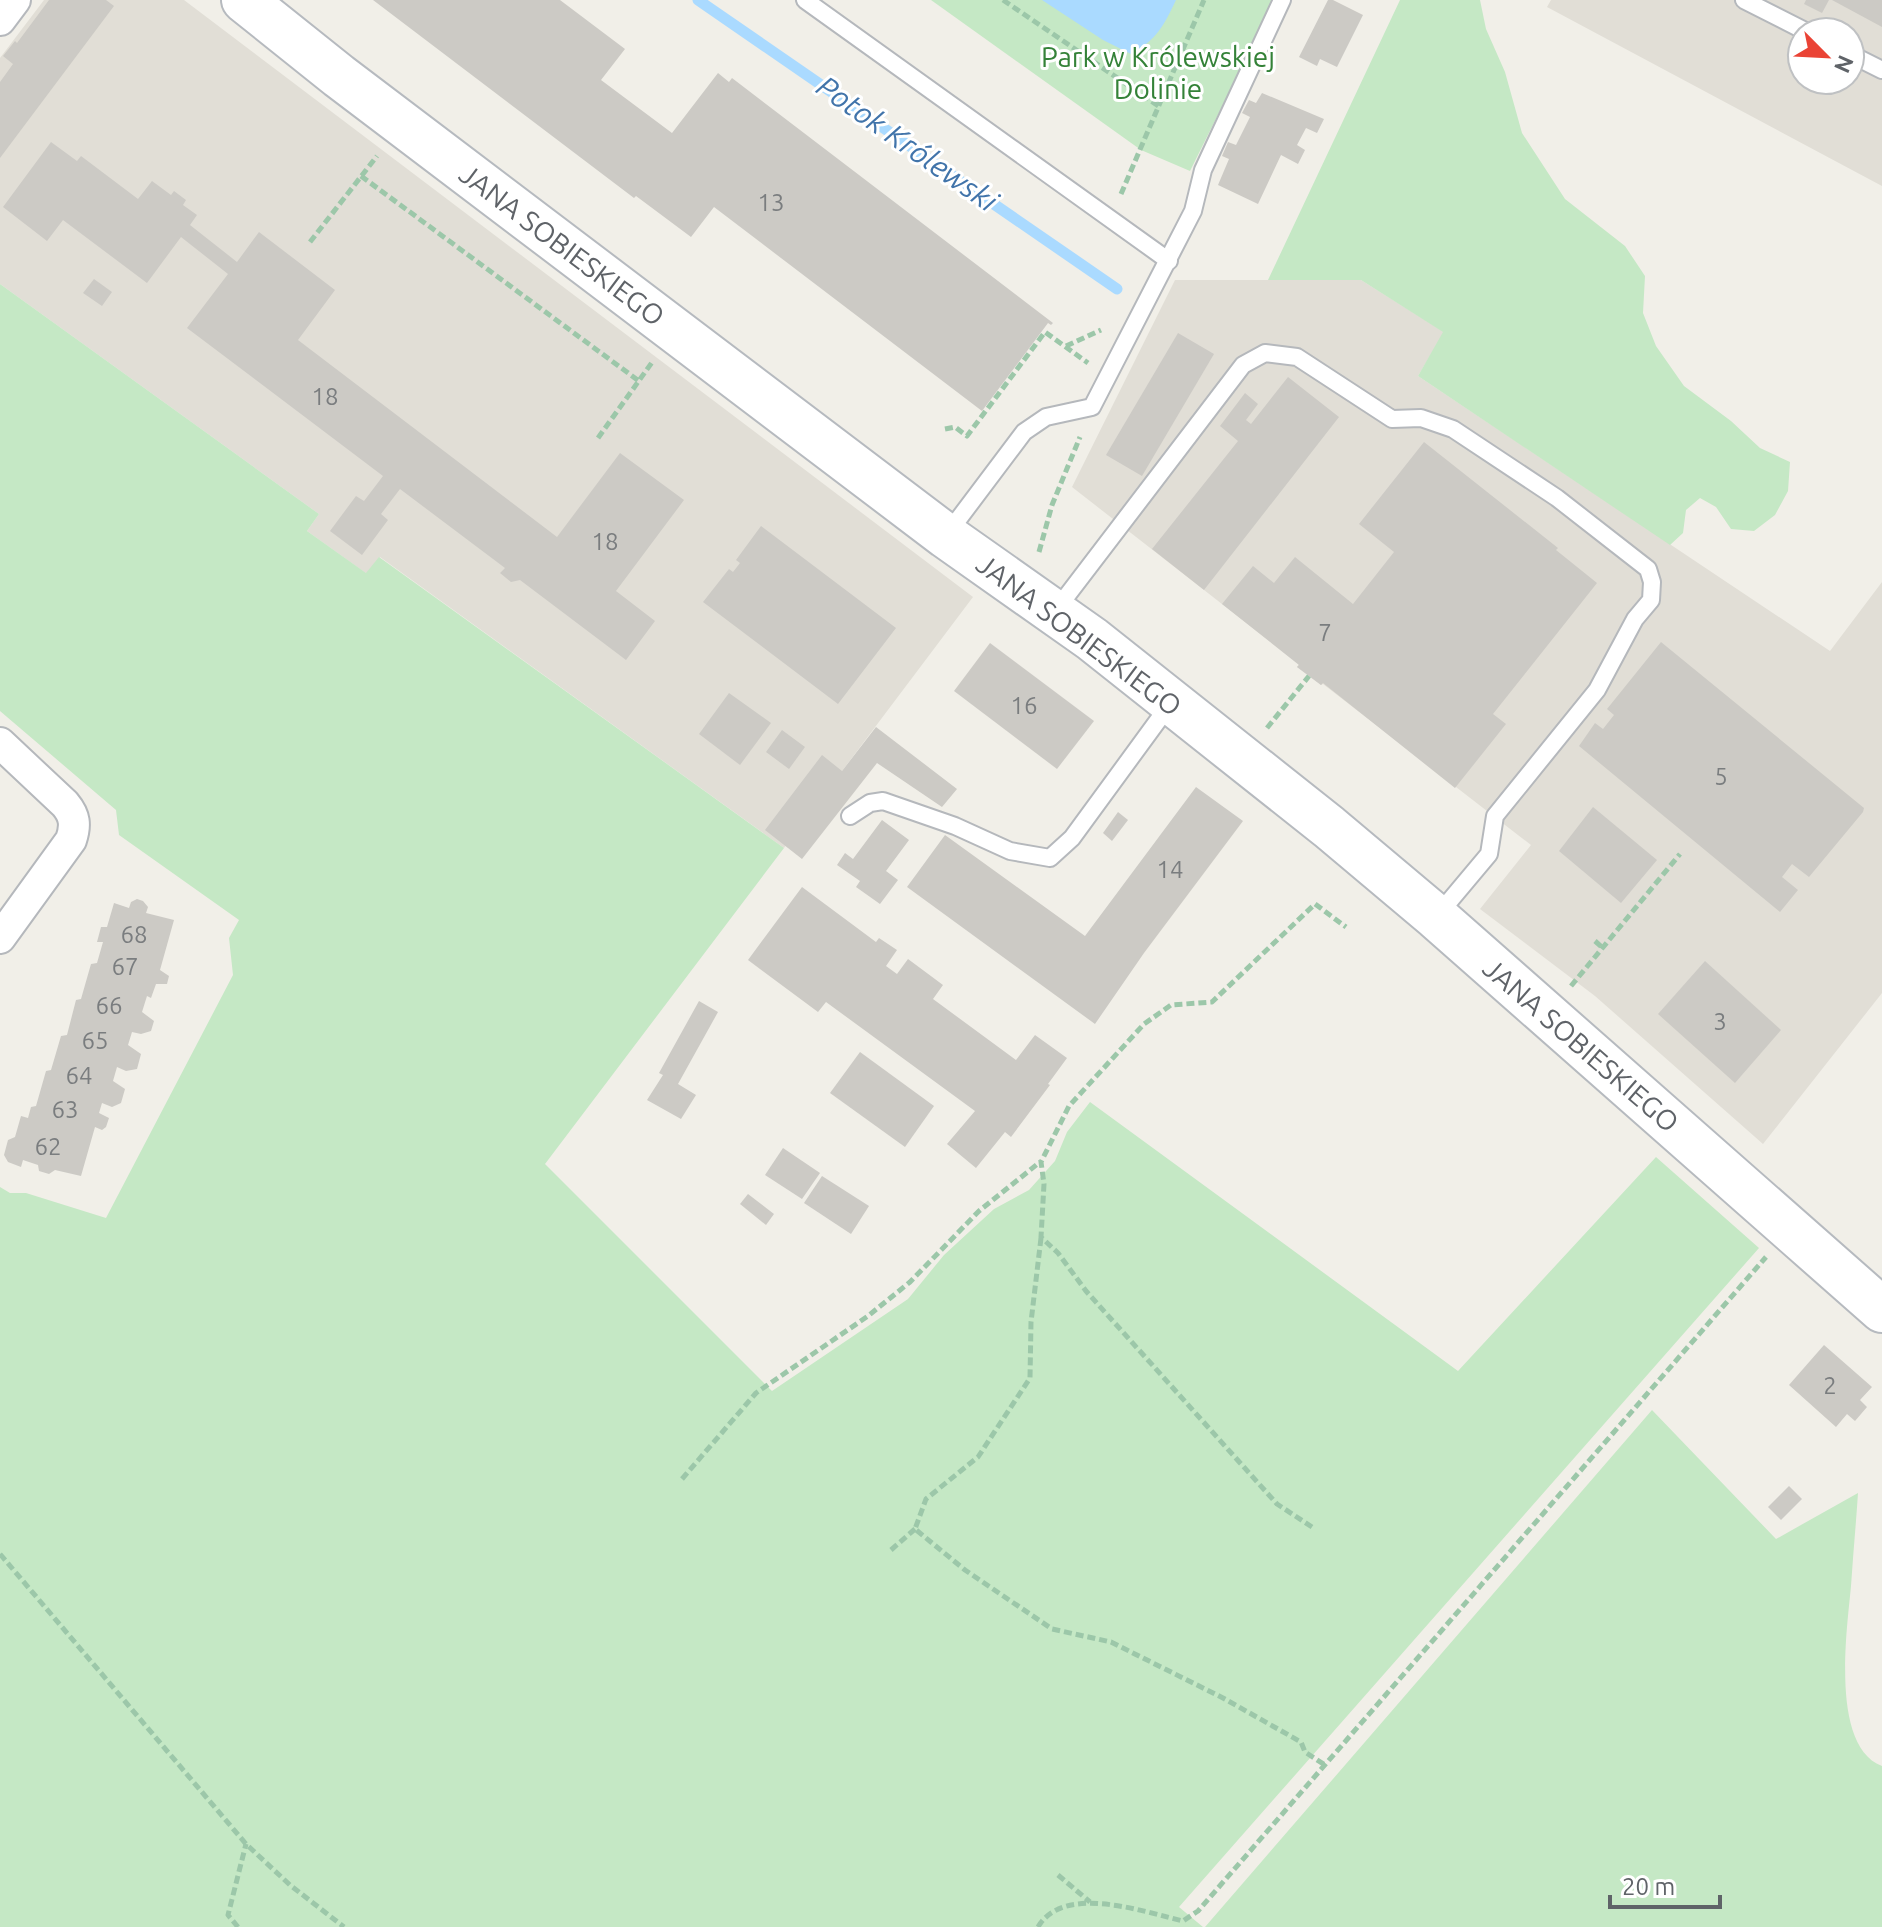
<svg xmlns="http://www.w3.org/2000/svg" width="1882" height="1927" font-family="Ubuntu,sans-serif">
<style>
.education{fill:#e1ded6;fill-rule:evenodd}
.green{fill:#c5e8c5}
.water{fill:#aadaff}
.lines{fill:none;stroke-linecap:round;stroke-linejoin:round}
.stream{stroke:#aadaff;stroke-width:11}
.building{fill:#cccac5}
.service-casing{stroke:#b5b8bc;stroke-width:20}
.minor-casing{stroke:#b5b8bc;stroke-width:34}
.secondary-casing{stroke:#b6babf;stroke-width:48}
.path{stroke:#9cc7a9;stroke-width:5;stroke-dasharray:8 4;stroke-linecap:butt}
.service{stroke:#fff;stroke-width:16}
.minor{stroke:#fff;stroke-width:30}
.secondary{stroke:#fff;stroke-width:44}
.labels{text-anchor:middle;stroke-width:6;stroke-linejoin:round;paint-order:stroke}
.number-label{font-size:24px;fill:#7a7d7f}
.park-label{font-size:28px;fill:#348238;stroke:#fff}
.street-label{font-size:28px;fill:#5f6368;stroke:#fff}
.water-label{font-size:30px;font-style:italic;fill:#4174aa;stroke:#fff}
</style>
<rect width="100%" height="100%" fill="#f1efe8"/>
<g class="education">
<polygon points="44,0 184,0 973,597 784,848 380,557 367,574 307,531 319,514 0,284 0,58"/>
<path d="M 1551,0 L 1882,0 L 1882,186 L 1547,7 ZM 1802,32 L 1850,32 L 1850,80 L 1802,80 Z"/>
<polygon points="1175,280 1361,280 1444,332 1418,376 1830,651 1882,582 1882,993 1763,1144 1595,996 1480,909 1531,845 1323,684 1321,685 1297,667 1299,664 1072,487"/>
</g>
<g class="green">
<polygon points="931,0 1275,0 1190,171 1141,150"/>
<polygon points="1400,0 1480,0 1486,29 1505,72 1522,133 1565,199 1625,246 1645,276 1643,313 1656,346 1684,386 1731,421 1760,448 1790,462 1788,491 1775,515 1754,531 1731,529 1716,507 1700,498 1686,510 1683,533 1670,545 1418,376 1443,332 1361,280 1268,280"/>
<polygon points="0,284 319,514 307,531 366,573 379,557 784,848 545,1164 772,1391 908,1299 944,1255 994,1209 1029,1190 1055,1161 1067,1132 1090,1102 1458,1371 1656,1157 1759,1248 1179,1907 1203,1927 0,1927 0,1187 10,1193 26,1193 106,1218 233,975 229,938 239,920 119,835 116,810 0,711"/>
<path d="M 1652,1410 L 1776,1539 L 1858,1493 C 1856,1524 1853,1555 1851,1586 C 1847,1630 1830,1746 1882,1766 L 1882,1927 L 1205,1927 Z"/>
</g>
<path class="water" d="M 1042,0 L 1176,0 C 1163,27 1157,39 1131,54 L 1103,40 Z"/>
<g class="lines">
<polyline class="stream" points="698,0 1117,289"/>
</g>
<g class="building">
<polygon points="49,0 106,0 114,6 0,158 0,82 13,64 3,56 15,41 17,43"/>
<polygon points="373,0 560,0 625,49 601,80 672,133 718,73 729,82 732,78 1053,323 1051,325 1048,323 982,411 714,207 691,237 636,196 634,198"/>
<polygon points="1328,0 1333,0 1363,15 1337,67 1320,59 1317,66 1299,57"/>
<polygon points="1806,0 1829,0 1822,13 1804,4"/>
<polygon points="1832,0 1882,0 1882,27"/>
<polygon points="1262,93 1324,119 1317,133 1306,128 1297,145 1305,150 1298,164 1281,155 1258,204 1218,185 1229,159 1222,156 1228,142 1236,145 1250,117 1242,113 1249,100 1256,103"/>
<polygon points="51,142 77,161 81,156 138,199 152,181 171,195 174,191 186,200 183,205 197,215 190,225 237,262 259,232 335,290 298,340 557,537 620,453 684,500 616,591 655,621 626,660 520,580 511,582 500,573 505,568 400,489 381,514 388,520 362,555 330,531 356,496 364,501 383,476 187,328 228,274 181,237 147,283 63,220 47,241 3,207"/>
<polygon points="94,279 112,292 102,306 83,293"/>
<polygon points="1178,333 1214,354 1142,476 1106,455"/>
<polygon points="1288,377 1339,417 1204,590 1152,549 1238,441 1220,426 1245,393 1258,404 1246,420 1251,424"/>
<polygon points="1424,442 1558,548 1556,550 1597,583 1493,714 1506,724 1455,788 1323,683 1321,685 1297,667 1299,665 1222,604 1253,566 1274,583 1295,557 1353,604 1394,552 1359,524"/>
<polygon points="761,526 896,628 838,704 703,602 729,569 733,572 740,563 736,560"/>
<polygon points="1661,642 1864,808 1863,812 1809,877 1792,864 1782,877 1798,890 1780,912 1579,746 1595,723 1603,729 1614,715 1607,709"/>
<polygon points="990,643 1094,721 1057,769 954,691"/>
<polygon points="729,693 771,723 740,765 699,734"/>
<polygon points="876,727 957,789 942,807 877,763 802,859 765,830 822,755 842,771"/>
<polygon points="782,730 805,747 789,769 766,752"/>
<polygon points="1196,787 1243,821 1144,953 1095,1024 907,887 945,835 1085,936"/>
<polygon points="1593,807 1657,860 1621,903 1559,851"/>
<polygon points="1118,812 1128,820 1112,841 1103,833"/>
<polygon points="882,820 909,840 886,871 898,880 880,904 856,887 860,881 837,865 845,853 853,859"/>
<polygon points="802,887 876,942 879,938 897,950 886,966 897,974 908,959 943,985 933,999 1016,1060 1035,1035 1067,1058 1048,1084 1050,1085 1011,1137 1005,1132 976,1168 947,1144 975,1111 826,1002 818,1012 748,960"/>
<polygon points="137,899 143,901 148,907 146,913 174,920 160,970 169,976 167,984 156,984 151,998 147,996 142,1012 154,1021 151,1031 141,1034 132,1032 128,1045 141,1054 137,1069 126,1071 117,1067 113,1081 125,1089 121,1103 112,1107 102,1103 99,1113 109,1118 106,1127 102,1130 95,1127 81,1176 55,1170 49,1174 39,1171 38,1165 23,1160 21,1167 8,1162 4,1155 8,1140 15,1137 21,1116 28,1118 31,1107 36,1106 46,1071 51,1070 61,1036 67,1035 76,1000 81,999 91,964 97,963 103,942 97,942 101,927 107,927 114,903 129,908 131,902"/>
<polygon points="1705,961 1781,1030 1735,1083 1658,1014"/>
<polygon points="699,1001 718,1012 678,1084 696,1095 681,1119 647,1100 663,1075 659,1073"/>
<polygon points="860,1052 934,1106 905,1147 830,1093"/>
<polygon points="783,1148 820,1173 802,1199 765,1175"/>
<polygon points="822,1176 869,1206 851,1234 804,1203"/>
<polygon points="748,1194 774,1214 766,1225 740,1204"/>
<polygon points="1824,1345 1872,1387 1860,1400 1867,1407 1855,1421 1847,1414 1836,1427 1789,1385"/>
<polygon points="1789,1486 1802,1499 1781,1520 1768,1507"/>
</g>
<g class="lines">
<g class="service-casing">
<g id="service">
<polyline points="805,0 1169,261"/>
<polyline points="1744,0 1807,32"/>
<polyline points="1850,54 1882,70"/>
<polyline points="948,533 1024,432 1046,417 1092,407 1193,211 1203,170 1282,0"/>
<polyline points="1056,610 1243,365 1265,353 1297,357 1392,419 1421,418 1453,429 1557,498 1648,569 1652,582 1651,600 1635,619 1597,690 1495,816 1489,854 1437,916"/>
<polyline points="850,816 870,803 883,801 955,826 1010,851 1050,858 1072,838 1170,704"/>
</g>
</g>
<g class="minor-casing">
<g id="minor">
<polyline points="0,20 15,0"/>
<path d="M 0,743 L 65,804 C 75,816 76,825 71,840 L 0,938"/>
</g>
</g>
<g class="secondary-casing">
<polyline id="secondary" points="244,0 339,76 946,536 1092,639 1329,827 1436,917 1882,1310"/>
</g>
<g class="path">
<polyline points="1003,0 1160,107"/>
<polyline points="361,176 639,381"/>
<polyline points="1121,194 1204,0"/>
<polyline points="310,242 377,156"/>
<polyline points="1066,346 1101,330"/>
<polyline points="945,429 955,427 967,436 1045,332 1088,363"/>
<polyline points="598,438 653,361"/>
<polyline points="1039,552 1052,505 1080,437"/>
<polyline points="1267,728 1309,676"/>
<polyline points="1595,941 1603,948"/>
<polyline points="1571,986 1680,854"/>
<polyline points="1041,1238 1031,1322 1030,1378 978,1457 926,1499 915,1529 965,1570 1052,1629 1111,1642 1223,1698 1301,1742 1305,1752 1325,1765"/>
<polyline points="682,1479 756,1393 868,1316 910,1282 979,1211 1040,1162"/>
<polyline points="1312,1527 1277,1504 1086,1291 1058,1253 1041,1237 1044,1184 1041,1162 1069,1106 1144,1024 1171,1005 1212,1002 1315,904 1346,927"/>
<polyline points="891,1550 915,1529"/>
<polyline points="0,1554 246,1844 290,1885 344,1927"/>
<polyline points="1058,1875 1090,1902"/>
<polyline points="238,1927 228,1915 246,1844"/>
<path d="M 1038,1927 C 1064,1883 1144,1912 1183,1921 L 1198,1911 L 1766,1257"/>
</g>
<use href="#service" class="service"/>
<use href="#minor" class="minor"/>
<use href="#secondary" class="secondary"/>
</g>
<g class="labels">
<g class="number-label">
<text x="771" y="211">13</text>
<text x="325" y="405">18</text>
<text x="605" y="550">18</text>
<text x="1325" y="641">7</text>
<text x="1024" y="714">16</text>
<text x="1721" y="785">5</text>
<text x="1170" y="878">14</text>
<text x="134" y="943">68</text>
<text x="125" y="975">67</text>
<text x="109" y="1014">66</text>
<text x="1720" y="1030">3</text>
<text x="95" y="1049">65</text>
<text x="79" y="1084">64</text>
<text x="65" y="1118">63</text>
<text x="48" y="1155">62</text>
<text x="1830" y="1394">2</text>
</g>
<g class="park-label">
<text x="1158" y="67">Park w Królewskiej<tspan x="1158" dy="32">Dolinie</tspan></text>
</g>
<g class="street-label">
<text transform="translate(562 245) rotate(37)" y="10">JANA SOBIESKIEGO</text>
<text transform="translate(1079 635) rotate(37)" y="10">JANA SOBIESKIEGO</text>
<text transform="translate(1581 1045) rotate(41)" y="10">JANA SOBIESKIEGO</text>
</g>
<g class="water-label">
<text transform="translate(907 144) rotate(35)" y="10">Potok Królewski</text>
</g>
</g>
<g transform="translate(1826 56) rotate(114)"><circle r="38" fill="#ffffff" stroke="#bfc1c3" stroke-width="2"/>
<path d="M0-6L14 30L0 20L-14 30Z" fill="#ea4335"/>
<text y="-12" font-size="22" font-weight="bold" text-anchor="middle" fill="#5f6368">N</text>
</g>
<path d="M1610 1895v12h110v-12" fill="none" stroke="#5f6368" stroke-width="4"/>
<text x="1622" y="1895" font-size="24" fill="#5f6368" stroke="#ffffff" stroke-width="6" paint-order="stroke">20 m</text>
</svg>
